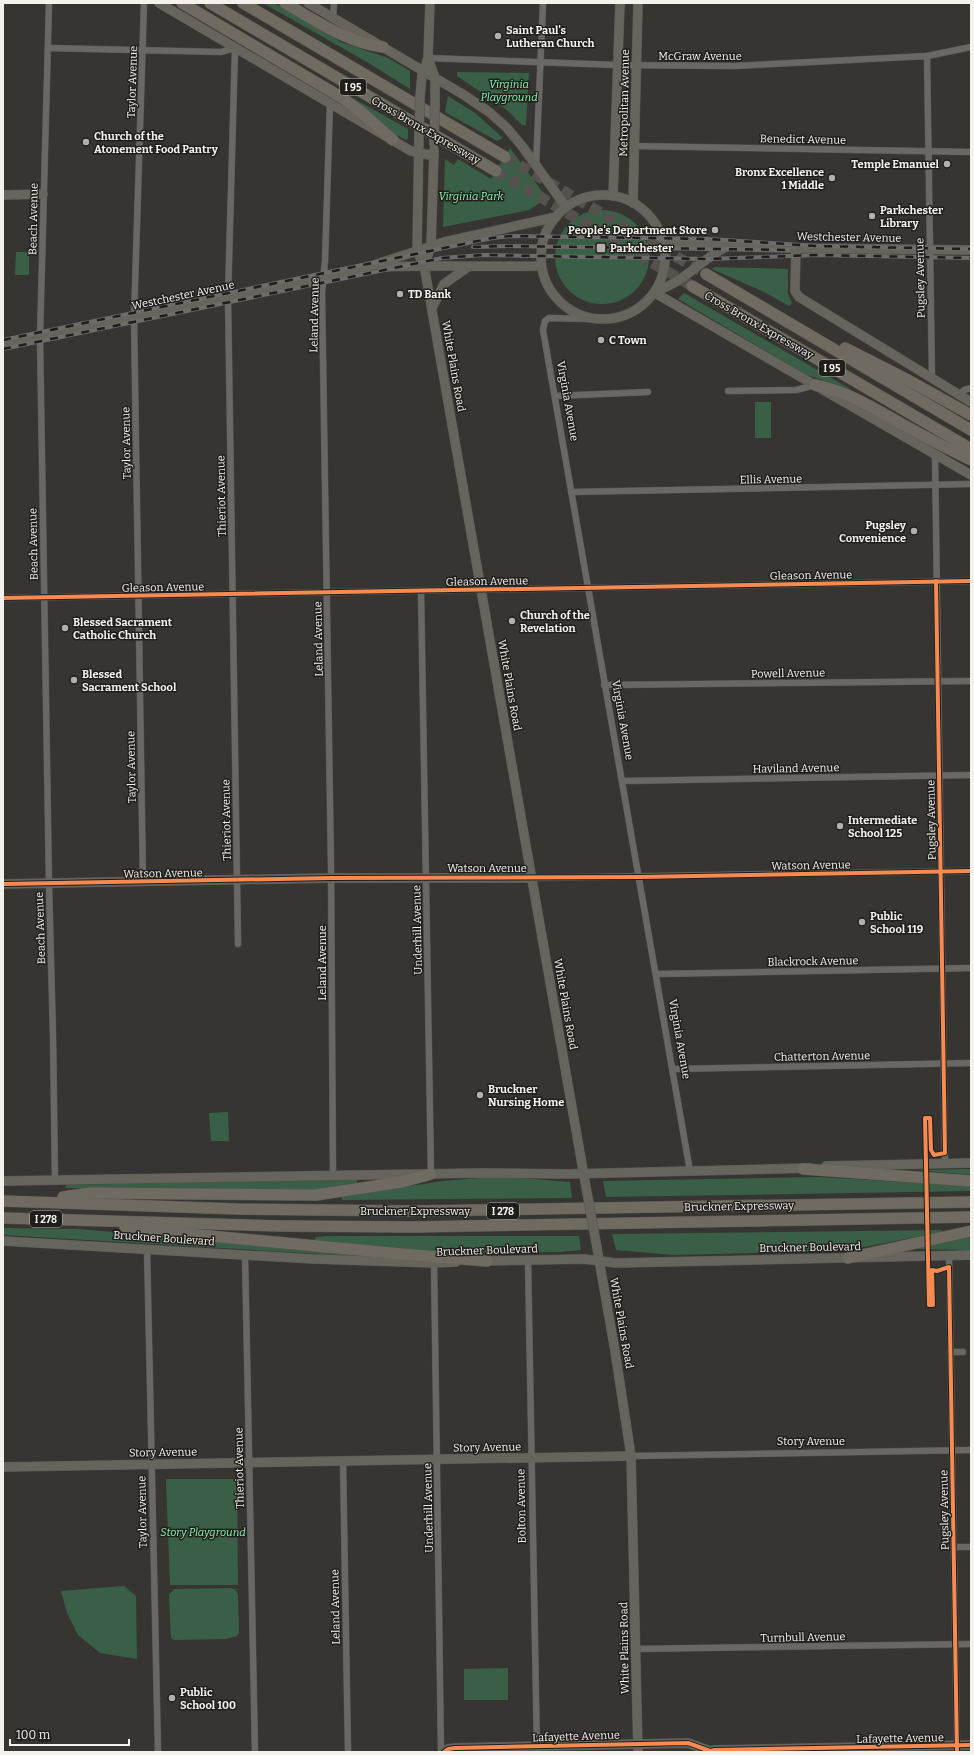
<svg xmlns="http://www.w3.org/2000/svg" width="974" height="1755" font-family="Bitter,serif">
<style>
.green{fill:#396047}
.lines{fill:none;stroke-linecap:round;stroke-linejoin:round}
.highway-tunnel{stroke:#54514e;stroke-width:11;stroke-dasharray:11 5.5;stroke-linecap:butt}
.street-casing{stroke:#565451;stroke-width:7}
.secondary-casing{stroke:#565451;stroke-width:10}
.highway-casing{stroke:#565451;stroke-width:12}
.street{stroke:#696865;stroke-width:6}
.secondary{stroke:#67645e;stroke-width:9}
.highway{stroke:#706b60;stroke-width:11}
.rail-casing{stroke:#6e6c6a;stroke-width:4}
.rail{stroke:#201e1b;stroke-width:2.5;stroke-dasharray:8;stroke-linecap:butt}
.secondary-bridge-casing{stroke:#565451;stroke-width:10;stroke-linecap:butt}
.secondary-bridge{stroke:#67645e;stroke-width:9}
.cycleway-casing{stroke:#201e1b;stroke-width:6}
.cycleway{stroke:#f68b52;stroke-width:4}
.poi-dot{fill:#b2b0ac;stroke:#201e1b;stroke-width:1.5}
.labels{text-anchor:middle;stroke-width:3;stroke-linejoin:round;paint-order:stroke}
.shield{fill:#201e1b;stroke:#b5b2af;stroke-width:1}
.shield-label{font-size:10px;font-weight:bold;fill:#f5f2ee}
.poi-label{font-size:11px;font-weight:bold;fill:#f5f2ee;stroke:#201e1b;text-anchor:start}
.street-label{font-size:11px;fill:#f5f2ee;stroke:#201e1b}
.park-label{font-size:11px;font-style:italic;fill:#83f5af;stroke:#201e1b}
</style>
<rect width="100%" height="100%" fill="#373532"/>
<g class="green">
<polygon points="263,3 274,3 341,42 388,58 410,71 410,89 367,62"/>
<polygon points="457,72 529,73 526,125 522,125 507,110 457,76"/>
<polygon points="333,87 408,129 408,138 406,140 391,132"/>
<polygon points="448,96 475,113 503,138 497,141 445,112"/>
<polygon points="510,148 547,198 529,210 443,227 445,159 454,165 458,159 491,179"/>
<circle cx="602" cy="257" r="47"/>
<polygon points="16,252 29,252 29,275 15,275"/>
<polygon points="714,267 788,269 788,294 792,303 789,306 766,293 712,269"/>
<polygon points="684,293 852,390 807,375 678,299"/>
<rect x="755" y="402" width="16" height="36"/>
<polygon points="228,1112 229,1141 211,1141 209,1113"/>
<polygon points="971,1169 971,1175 916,1170"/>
<polygon points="819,1177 971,1186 971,1191 606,1197 603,1181"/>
<polygon points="481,1178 522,1178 570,1182 572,1198 342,1200 342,1197 442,1181"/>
<polygon points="357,1179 357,1184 306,1193 65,1188 66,1185"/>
<polygon points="3,1228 79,1229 355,1254 355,1256 3,1235"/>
<polygon points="942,1230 942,1232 843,1251 673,1255 616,1250 612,1234"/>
<polygon points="327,1236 579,1236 581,1250 560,1252 436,1253 314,1240 316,1237"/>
<polygon points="971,1237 971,1250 916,1249 923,1245"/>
<polygon points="166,1479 237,1479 238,1585 170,1585"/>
<polygon points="124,1586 136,1596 137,1659 100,1653 78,1635 67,1613 61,1591"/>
<polygon points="231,1588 236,1590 238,1595 239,1633 237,1636 226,1639 174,1640 171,1638 169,1595 174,1589"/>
<polygon points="508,1668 508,1700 464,1700 464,1669"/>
</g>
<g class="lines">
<g class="highway-tunnel">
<polyline points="505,157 706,274"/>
<polyline points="496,171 692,286"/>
</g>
<g class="street-casing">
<g id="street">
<polyline points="49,3 40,337 49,884 53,1036 55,1180"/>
<polyline points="333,18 334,3"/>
<polyline points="48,48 221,52 235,48 228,297 238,944"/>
<polyline points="927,56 932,379"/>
<polyline points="428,58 617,65 734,66 927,56 971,47"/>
<polyline points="330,103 325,261 322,293 331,867 333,1175"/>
<polyline points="634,146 971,152"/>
<polyline points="536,166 543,3"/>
<polyline points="592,319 549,318 545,321 543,330 690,1171"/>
<polyline points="728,391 796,390 815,385"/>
<polyline points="555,396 648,392"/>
<polyline points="960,396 964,390 971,388"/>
<polyline points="935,454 945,1163"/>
<polyline points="571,492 971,484"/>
<polyline points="421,591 431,1174"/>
<polyline points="3,598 971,581"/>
<polyline points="604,685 971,681"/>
<polyline points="622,781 971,775"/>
<polyline points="532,878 971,871"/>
<polyline points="143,882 134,318 144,3"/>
<polyline points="656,974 971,968"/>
<polyline points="673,1069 971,1063"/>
<polyline points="147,1248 158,1752"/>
<polyline points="245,1255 255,1752"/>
<polyline points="949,1255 957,1752"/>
<polyline points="528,1260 537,1752"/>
<polyline points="434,1263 441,1752"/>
<polyline points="950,1352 963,1352"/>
<polyline points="631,1456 971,1450"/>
<polyline points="343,1461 348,1752"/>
<polyline points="953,1547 971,1547"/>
<polyline points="636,1649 971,1644"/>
</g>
</g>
<g class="secondary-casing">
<g id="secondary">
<polyline points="159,3 411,151 434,156"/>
<polyline points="308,3 464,95 489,112 506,127 522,146 566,207"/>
<polyline points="428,58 435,78 435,106"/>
<polyline points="420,97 422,75 428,58 430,3"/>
<polyline points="419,135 417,252 424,265 586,1187"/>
<circle cx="603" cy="257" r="62"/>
<polyline points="3,195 43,194"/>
<polyline points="613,196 620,3"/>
<polyline points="633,203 638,3"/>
<polyline points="664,244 786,248 971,250"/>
<polyline points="796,248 795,291 799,297 971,402"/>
<polyline points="424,265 431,247 434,150"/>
<path d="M 382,267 C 435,265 488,267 541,266"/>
<path d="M 655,291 C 684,283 700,260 726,247"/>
<polyline points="655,293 971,475"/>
<polyline points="432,308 444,284 468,267"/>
<polyline points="3,345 368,267 444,242 556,217"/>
<polyline points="3,884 331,878 532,878"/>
<polyline points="826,1166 971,1163"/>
<polyline points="3,1181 481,1173 568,1174 810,1168"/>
<polyline points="3,1241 314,1259 434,1263 456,1262"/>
<polyline points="597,1248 615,1351 631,1456 638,1752"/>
<polyline points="481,1261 584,1259 616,1263 971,1255"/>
<polyline points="3,1467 631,1456"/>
<polyline points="444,1752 448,1749 455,1748 688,1743 710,1751"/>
<polyline points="706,1752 715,1750 971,1745"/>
</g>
</g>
<g class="highway-casing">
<g id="highway">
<polyline points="182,3 344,99 360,111 393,140"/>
<polyline points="210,3 496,171"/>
<polyline points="243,3 505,157"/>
<path d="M 285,3 C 316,21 346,42 383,47"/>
<polyline points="706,274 971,430"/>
<polyline points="692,286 971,449"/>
<polyline points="845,348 908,380 971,415"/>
<path d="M 815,385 C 854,393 879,412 913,430 C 932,441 952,450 971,460"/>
<polyline points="803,1169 971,1181"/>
<polyline points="63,1197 90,1193 316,1195 402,1182 431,1174"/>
<polyline points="3,1201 238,1209 415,1211 971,1202"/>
<polyline points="3,1218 281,1226 413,1227 971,1217"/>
<polyline points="125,1227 146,1230 402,1254 487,1261"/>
<polyline points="848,1258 971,1231"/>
</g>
</g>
<use href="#street" class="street"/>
<use href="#secondary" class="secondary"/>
<use href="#highway" class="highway"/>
<g class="rail-casing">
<g id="rail">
<polyline points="473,247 508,246 789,250"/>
<polyline points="3,340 492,238 510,236 709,239 817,246 971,249"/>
<polyline points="3,349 423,262 442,258 483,255 709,259 817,255 971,258"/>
</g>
</g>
<use href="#rail" class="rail"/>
<g class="secondary-bridge-casing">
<g id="secondary-bridge">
<polyline points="419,135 420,97"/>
<polyline points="434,145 435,106"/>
<polyline points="586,1187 597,1248"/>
</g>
</g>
<use href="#secondary-bridge" class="secondary-bridge"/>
<g class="cycleway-casing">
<g id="cycleway">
<polyline points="936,581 945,1153 934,1155 931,1150 930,1118 925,1118 929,1305 933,1305 932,1270 937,1271 949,1267 957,1752"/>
<polyline points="3,598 971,581"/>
<polyline points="3,884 331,878 639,877 971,871"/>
<polyline points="444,1752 448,1749 455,1748 688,1743 710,1751"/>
<polyline points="706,1752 715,1750 971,1745"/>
</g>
</g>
<use href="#cycleway" class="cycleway"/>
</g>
<g class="poi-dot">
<circle cx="498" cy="36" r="4"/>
<circle cx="86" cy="142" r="4"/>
<circle cx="947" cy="164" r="4"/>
<circle cx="832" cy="178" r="4"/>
<circle cx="872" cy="216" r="4"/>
<circle cx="715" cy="230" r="4"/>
<rect x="596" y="243" width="10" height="10" rx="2"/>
<circle cx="400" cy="294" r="4"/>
<circle cx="601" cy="340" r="4"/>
<circle cx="914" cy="531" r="4"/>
<circle cx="512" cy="621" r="4"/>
<circle cx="65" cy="628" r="4"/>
<circle cx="74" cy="680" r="4"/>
<circle cx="840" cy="826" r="4"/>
<circle cx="862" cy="922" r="4"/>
<circle cx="480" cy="1095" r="4"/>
<circle cx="172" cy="1698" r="4"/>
</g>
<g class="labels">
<g class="shield">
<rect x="340" y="79" width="26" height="16" rx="3"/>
<rect x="819" y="360" width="26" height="16" rx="3"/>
<rect x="487" y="1203" width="32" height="16" rx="3"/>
<rect x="30" y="1211" width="32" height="16" rx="3"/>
</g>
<g class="shield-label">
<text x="353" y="91">I 95</text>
<text x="832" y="372">I 95</text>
<text x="503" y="1215">I 278</text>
<text x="46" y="1223">I 278</text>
</g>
<g class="poi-label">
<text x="506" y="34">Saint Paul's<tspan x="506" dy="13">Lutheran Church</tspan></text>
<text x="94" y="140">Church of the<tspan x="94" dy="13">Atonement Food Pantry</tspan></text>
<text x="939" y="168" text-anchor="end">Temple Emanuel</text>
<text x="824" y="176" text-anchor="end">Bronx Excellence<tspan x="824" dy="13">1 Middle</tspan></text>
<text x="880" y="214">Parkchester<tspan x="880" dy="13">Library</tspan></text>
<text x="707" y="234" text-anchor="end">People's Department Store</text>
<text x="610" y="252">Parkchester</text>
<text x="408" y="298">TD Bank</text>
<text x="609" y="344">C Town</text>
<text x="906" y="529" text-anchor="end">Pugsley<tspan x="906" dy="13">Convenience</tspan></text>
<text x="520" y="619">Church of the<tspan x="520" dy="13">Revelation</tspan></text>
<text x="73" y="626">Blessed Sacrament<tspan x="73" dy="13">Catholic Church</tspan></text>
<text x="82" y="678">Blessed<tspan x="82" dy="13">Sacrament School</tspan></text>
<text x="848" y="824">Intermediate<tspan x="848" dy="13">School 125</tspan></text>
<text x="870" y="920">Public<tspan x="870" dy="13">School 119</tspan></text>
<text x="488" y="1093">Bruckner<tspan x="488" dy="13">Nursing Home</tspan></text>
<text x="180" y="1696">Public<tspan x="180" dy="13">School 100</tspan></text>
</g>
<g class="street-label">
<text x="700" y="60">McGraw Avenue</text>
<text transform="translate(132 82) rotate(-88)" y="4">Taylor Avenue</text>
<text transform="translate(624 103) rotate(-89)" y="4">Metropolitan Avenue</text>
<text transform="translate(426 130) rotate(30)" y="4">Cross Bronx Expressway</text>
<text transform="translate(803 139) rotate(1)" y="4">Benedict Avenue</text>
<text transform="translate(33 219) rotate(-89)" y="4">Beach Avenue</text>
<text transform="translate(849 237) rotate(1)" y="4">Westchester Avenue</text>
<text transform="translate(920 278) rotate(-91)" y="4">Pugsley Avenue</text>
<text transform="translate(183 295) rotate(-12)" y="4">Westchester Avenue</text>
<text transform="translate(314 315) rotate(-89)" y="4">Leland Avenue</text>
<text transform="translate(759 325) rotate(30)" y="4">Cross Bronx Expressway</text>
<text transform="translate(454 366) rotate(80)" y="4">White Plains Road</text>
<text transform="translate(568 401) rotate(80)" y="4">Virginia Avenue</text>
<text transform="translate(126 443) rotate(-91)" y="4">Taylor Avenue</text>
<text transform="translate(771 479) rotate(-1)" y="4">Ellis Avenue</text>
<text transform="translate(221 496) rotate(-91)" y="4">Thieriot Avenue</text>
<text transform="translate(33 544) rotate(-91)" y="4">Beach Avenue</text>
<text transform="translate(811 575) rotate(-1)" y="4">Gleason Avenue</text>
<text transform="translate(487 581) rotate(-1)" y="4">Gleason Avenue</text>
<text transform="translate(163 587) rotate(-1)" y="4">Gleason Avenue</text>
<text transform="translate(318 639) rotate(-91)" y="4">Leland Avenue</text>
<text transform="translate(788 673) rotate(-1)" y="4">Powell Avenue</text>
<text transform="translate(510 685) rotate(80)" y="4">White Plains Road</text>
<text transform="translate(623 720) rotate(80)" y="4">Virginia Avenue</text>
<text transform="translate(131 767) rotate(-91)" y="4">Taylor Avenue</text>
<text transform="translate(796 768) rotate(-1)" y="4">Haviland Avenue</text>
<text transform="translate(226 820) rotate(-91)" y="4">Thieriot Avenue</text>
<text transform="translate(931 820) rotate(-91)" y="4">Pugsley Avenue</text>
<text transform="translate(811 865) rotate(-1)" y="4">Watson Avenue</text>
<text x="487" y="872">Watson Avenue</text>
<text transform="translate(163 873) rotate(-1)" y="4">Watson Avenue</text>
<text transform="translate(40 928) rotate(-92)" y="4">Beach Avenue</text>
<text transform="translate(417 930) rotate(-91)" y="4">Underhill Avenue</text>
<text transform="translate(813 961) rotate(-1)" y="4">Blackrock Avenue</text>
<text transform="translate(322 963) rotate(-90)" y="4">Leland Avenue</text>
<text transform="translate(566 1004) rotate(80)" y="4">White Plains Road</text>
<text transform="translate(680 1039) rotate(80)" y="4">Virginia Avenue</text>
<text transform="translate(822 1056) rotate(-1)" y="4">Chatterton Avenue</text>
<text transform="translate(739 1206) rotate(-1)" y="4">Bruckner Expressway</text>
<text x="415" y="1215">Bruckner Expressway</text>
<text transform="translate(164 1238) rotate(4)" y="4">Bruckner Boulevard</text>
<text transform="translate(810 1247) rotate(-1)" y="4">Bruckner Boulevard</text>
<text transform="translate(487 1250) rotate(-2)" y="4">Bruckner Boulevard</text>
<text transform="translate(622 1323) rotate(80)" y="4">White Plains Road</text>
<text x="811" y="1445">Story Avenue</text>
<text transform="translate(487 1447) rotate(-1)" y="4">Story Avenue</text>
<text transform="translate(163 1452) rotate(-1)" y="4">Story Avenue</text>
<text transform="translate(239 1468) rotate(-91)" y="4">Thieriot Avenue</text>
<text transform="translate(521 1506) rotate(-91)" y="4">Bolton Avenue</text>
<text transform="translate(428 1508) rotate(-91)" y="4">Underhill Avenue</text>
<text transform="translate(944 1510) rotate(-91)" y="4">Pugsley Avenue</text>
<text transform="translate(142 1512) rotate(-91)" y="4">Taylor Avenue</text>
<text transform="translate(335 1607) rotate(-91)" y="4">Leland Avenue</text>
<text transform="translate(803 1637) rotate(-1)" y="4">Turnbull Avenue</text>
<text transform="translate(624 1648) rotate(-91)" y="4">White Plains Road</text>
<text transform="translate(576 1736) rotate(-2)" y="4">Lafayette Avenue</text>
<text transform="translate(900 1738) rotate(-1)" y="4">Lafayette Avenue</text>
</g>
<g class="park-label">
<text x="509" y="88">Virginia<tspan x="509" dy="13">Playground</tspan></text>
<text x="471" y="200">Virginia Park</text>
<text x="203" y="1536">Story Playground</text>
</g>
</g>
<rect width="974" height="1755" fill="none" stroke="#f5f2ee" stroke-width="8"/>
<path d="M10 1739v6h119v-6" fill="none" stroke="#f5f2ee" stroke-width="2"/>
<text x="16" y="1739" font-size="12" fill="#f5f2ee" stroke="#201e1b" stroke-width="3" paint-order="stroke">100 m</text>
</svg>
